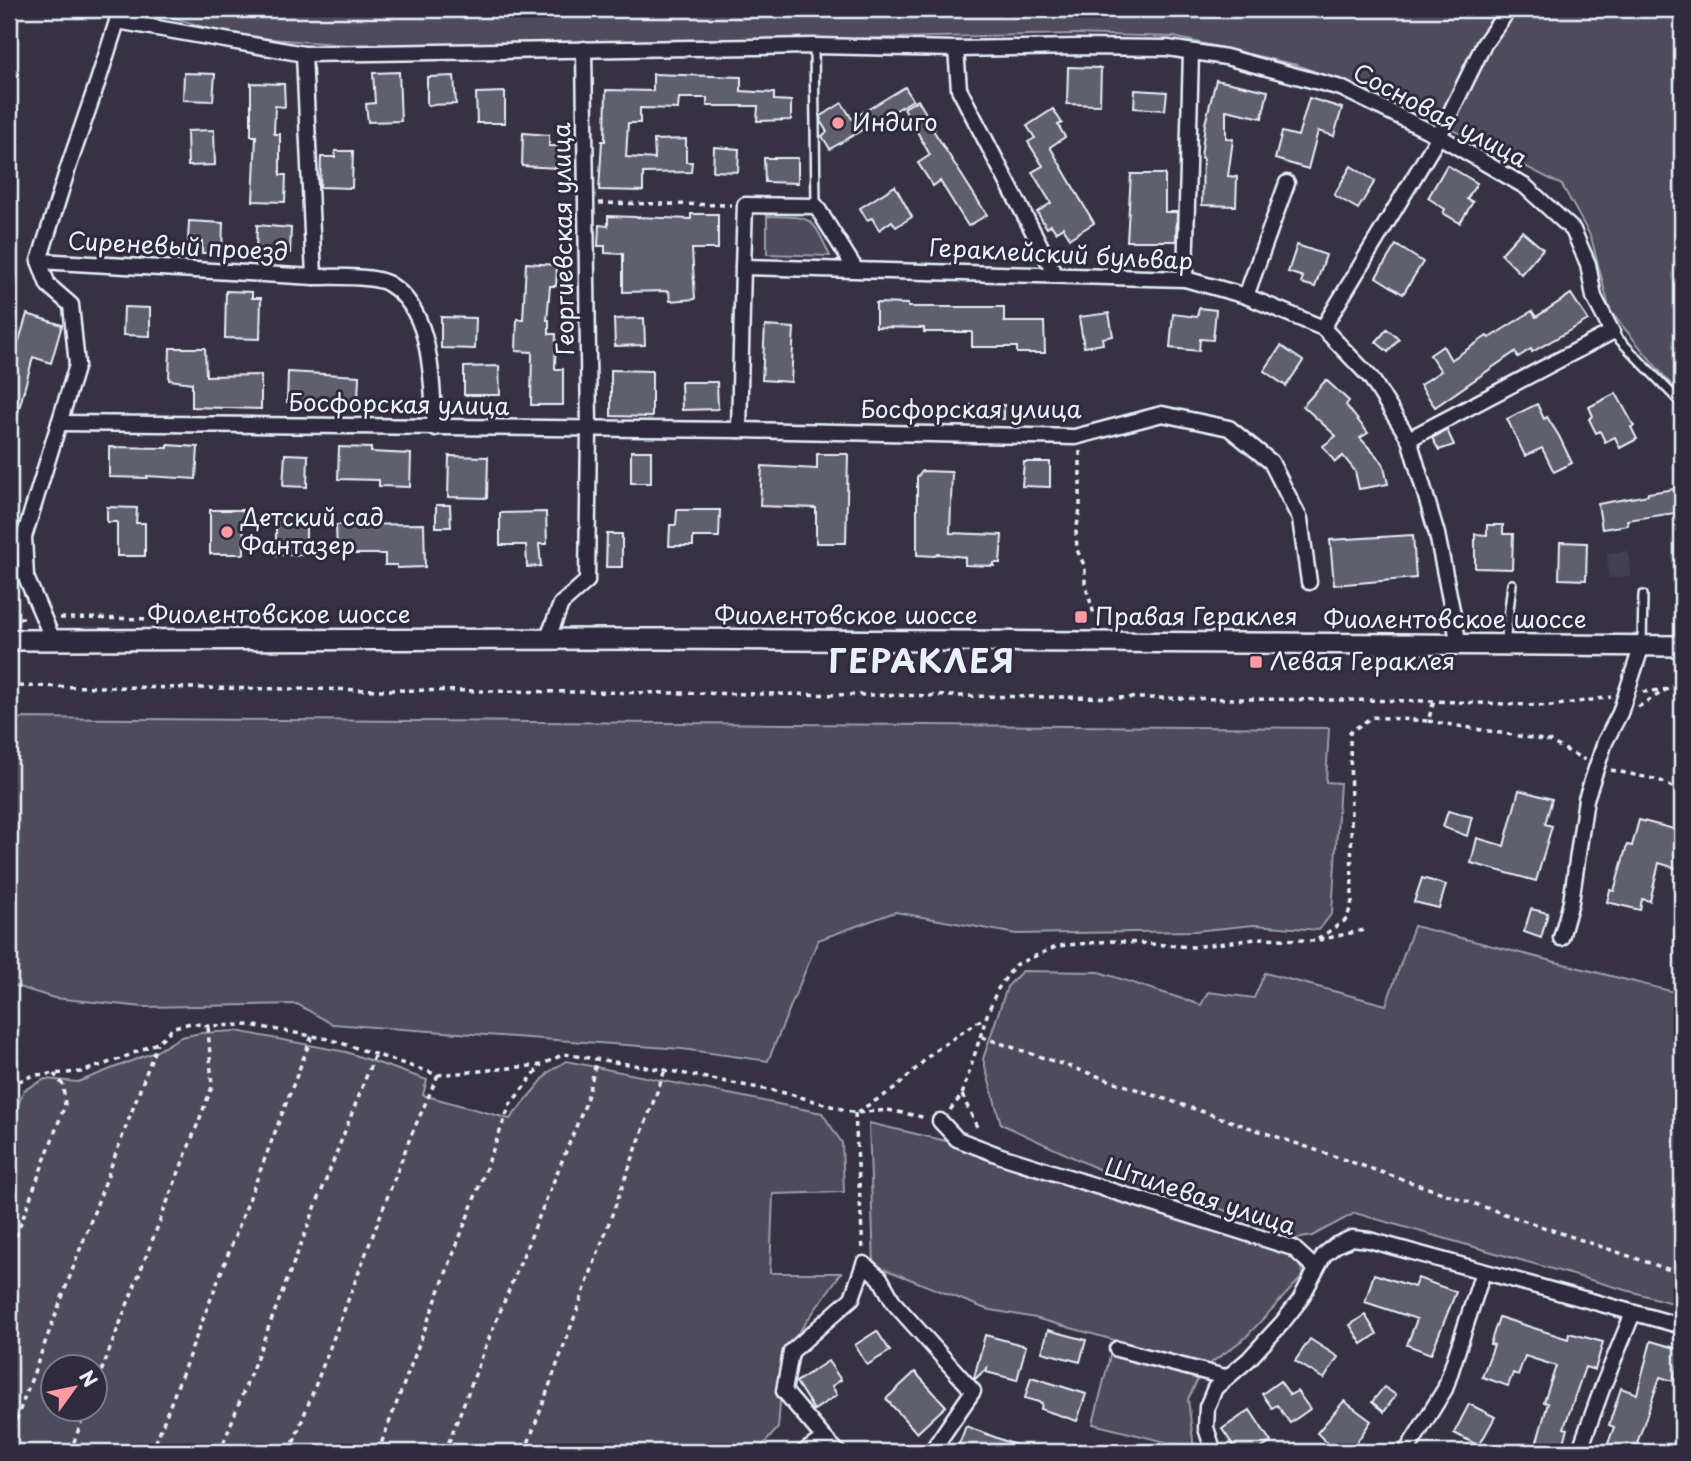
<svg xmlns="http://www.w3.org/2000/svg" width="1691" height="1461" font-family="'Playpen Sans',sans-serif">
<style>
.built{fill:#433f51}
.green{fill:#4d4b5c;stroke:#9a9eaa;stroke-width:2;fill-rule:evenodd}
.building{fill:#605e6e;stroke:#e8f1f8;stroke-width:2}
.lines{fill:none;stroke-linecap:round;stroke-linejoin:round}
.lane-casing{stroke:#e8f1f8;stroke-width:12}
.street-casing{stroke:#e8f1f8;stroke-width:19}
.secondary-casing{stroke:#e8f1f8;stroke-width:24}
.path{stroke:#e8f1f8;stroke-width:3.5;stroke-dasharray:5 5;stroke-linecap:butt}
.lane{stroke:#2f2a3d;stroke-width:7}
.street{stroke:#2f2a3d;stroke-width:14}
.secondary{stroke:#2f2a3d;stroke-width:19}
.poi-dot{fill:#ff9aa2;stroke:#2f2a3d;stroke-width:2.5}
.labels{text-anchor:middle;stroke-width:6;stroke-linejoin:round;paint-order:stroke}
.street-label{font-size:24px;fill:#e8f1f8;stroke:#2f2a3d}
.poi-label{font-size:24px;fill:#e8f1f8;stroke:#2f2a3d;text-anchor:start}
.district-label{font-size:32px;font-weight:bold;letter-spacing:2px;fill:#e8f1f8;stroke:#2f2a3d}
</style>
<rect width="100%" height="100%" fill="#363244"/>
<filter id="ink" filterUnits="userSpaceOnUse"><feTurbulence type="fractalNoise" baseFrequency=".0143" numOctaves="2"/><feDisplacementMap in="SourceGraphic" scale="14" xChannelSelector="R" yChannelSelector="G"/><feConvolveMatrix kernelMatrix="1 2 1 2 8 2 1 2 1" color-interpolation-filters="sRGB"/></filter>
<g filter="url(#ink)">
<polygon class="built" points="1628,551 1631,576 1609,578 1607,553"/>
<g class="green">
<polygon points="165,9 1682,9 1682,398 1610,311 1591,237 1562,185 1400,103 1297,65 1174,37 1072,34 398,49 233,36 168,16"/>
<path d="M 767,216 C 812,217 811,214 830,256 L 767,254 Z"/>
<polygon points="9,718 1329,728 1326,782 1340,783 1332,913 1319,930 1254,925 1195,931 1016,934 895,912 818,940 768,1061 682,1049 332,1024 297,1004 144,1007 54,998 9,984"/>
<polygon points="1414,926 1682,994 1682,1306 1355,1213 1312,1236 1296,1239 1176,1191 1151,1188 1109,1174 1001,1124 983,1059 1007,987 1022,971 1099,972 1201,1005 1208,992 1254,998 1265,973 1386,1005"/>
<path d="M 236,1031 L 346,1052 L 427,1080 L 423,1095 L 510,1119 L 549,1072 L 566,1061 L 822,1113 L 842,1143 L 844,1192 L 773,1194 L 770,1273 L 841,1273 L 784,1353 L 778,1428 L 757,1452 L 9,1452 L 9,1128 L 24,1090 L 45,1079 L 78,1082 L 157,1051 L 181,1037 L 201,1033 ZM 52,1366 L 94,1366 L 94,1408 L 52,1408 Z"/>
<polygon points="869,1123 955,1143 1290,1246 1304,1275 1245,1338 1203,1369 1188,1399 1194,1449 1093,1424 1114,1340 1035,1318 986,1309 874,1265"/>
</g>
<g class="building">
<polygon points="1068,67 1101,68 1100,105 1067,104"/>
<polygon points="399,72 401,121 368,122 366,104 375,103 373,73"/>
<polygon points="184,73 215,74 213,101 183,100"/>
<polygon points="653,74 741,77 741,91 774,93 774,100 791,101 791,120 757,121 758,106 707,106 707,98 679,98 678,109 640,108 640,123 628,123 626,157 655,159 654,140 686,139 686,162 692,162 691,172 643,173 643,191 599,190 602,141 605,141 606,90 653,91"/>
<polygon points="454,76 456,104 427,105 427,77"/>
<polygon points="1216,80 1268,91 1262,118 1226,110 1226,138 1233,139 1228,176 1237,177 1236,206 1202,205 1203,158 1201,158 1205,124"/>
<polygon points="251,83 284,84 285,107 275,106 274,134 280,134 280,175 286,175 285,202 253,201 256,136 251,136"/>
<polygon points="905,87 913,100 830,149 822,136 827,132 821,122 821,116 842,103 852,119"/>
<polygon points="1135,90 1167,92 1165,110 1134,108"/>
<polygon points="505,92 505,123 477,123 476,93"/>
<polygon points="1309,98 1342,108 1334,136 1318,131 1308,169 1275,159 1282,132 1298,136"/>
<polygon points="918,100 935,129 933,130 987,215 968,226 940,181 933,186 918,163 930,155 904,108"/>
<polygon points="1053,109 1062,123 1058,125 1065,137 1050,147 1094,223 1070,238 1063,227 1056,232 1051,225 1047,228 1037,212 1051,203 1032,172 1043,166 1028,142 1035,138 1027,126"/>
<polygon points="214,130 215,165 188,166 187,131"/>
<polygon points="523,133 549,135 549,146 558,146 557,168 522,166"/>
<polygon points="714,147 739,149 738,172 713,171"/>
<polygon points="335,151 353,151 352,188 320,187 321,157 335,157"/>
<polygon points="764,158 798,158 798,183 765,182"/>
<polygon points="1447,165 1477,183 1467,199 1473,202 1460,223 1443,213 1445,209 1428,198"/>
<polygon points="1351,166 1375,181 1358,209 1334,195"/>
<polygon points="1131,174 1165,174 1165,212 1177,212 1176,241 1127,241"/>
<polygon points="895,186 912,217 896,227 892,221 879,230 872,218 867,220 860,208"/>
<polygon points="691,214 718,214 718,249 692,249 695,299 670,301 669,291 623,292 623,254 605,253 605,246 598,246 599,225 608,226 608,216 691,219"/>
<polygon points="189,221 223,223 222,253 202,253 202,241 188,241"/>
<polygon points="257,225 291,228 290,253 256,250"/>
<polygon points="1522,231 1543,249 1521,274 1501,254"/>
<polygon points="1297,245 1326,255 1315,287 1301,283 1303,277 1288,272"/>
<polygon points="1396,245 1423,262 1403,294 1376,277"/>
<polygon points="526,263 557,265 556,286 550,286 547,320 549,320 549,334 556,334 555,369 563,369 563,405 531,405 532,352 516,351 517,319 523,320"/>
<polygon points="226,291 252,292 252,298 261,298 260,339 225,338"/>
<polygon points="1571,294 1588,320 1532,352 1531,349 1518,357 1515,352 1435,407 1420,385 1441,371 1430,355 1443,346 1451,360 1487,336 1489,338 1532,311 1536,317"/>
<polygon points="876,303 908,304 908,307 1004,307 1004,322 1044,322 1045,353 1017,353 1017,347 972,347 972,332 924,332 924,328 876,327"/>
<polygon points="124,307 150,308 150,336 123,335"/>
<polygon points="1199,308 1216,310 1213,340 1200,339 1199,351 1170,348 1173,314 1197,317"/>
<polygon points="1109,313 1113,336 1102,338 1103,344 1084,347 1079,317"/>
<polygon points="27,314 62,325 51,363 33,357 13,431 9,431 9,363 12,364"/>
<polygon points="441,317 476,318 475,349 441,348"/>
<polygon points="644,318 645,345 615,346 614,319"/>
<polygon points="765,326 794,328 791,382 762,380"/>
<polygon points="1387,329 1399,339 1388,352 1376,342"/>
<polygon points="1281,346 1303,361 1286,386 1264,371"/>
<polygon points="170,348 205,348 206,376 261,375 261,409 192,407 192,383 169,380"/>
<polygon points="499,366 500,395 464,395 464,367"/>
<polygon points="611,370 652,371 652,417 611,416"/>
<polygon points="288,372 359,376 358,401 312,399 312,403 287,402"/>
<polygon points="1326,380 1349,401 1346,405 1368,433 1360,438 1383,463 1388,484 1359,489 1355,471 1343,456 1335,462 1323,446 1336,436 1303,406"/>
<polygon points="681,382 717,382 718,409 682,410"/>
<polygon points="1616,393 1634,426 1631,427 1637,439 1620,448 1615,437 1605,442 1600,431 1596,433 1589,419 1593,416 1589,407"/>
<polygon points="1537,404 1544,419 1547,417 1559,436 1572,463 1554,472 1542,448 1525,456 1507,419"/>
<polygon points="969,405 1004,405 1004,419 969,418"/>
<polygon points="1447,430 1454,445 1439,450 1432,438"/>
<polygon points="168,445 198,447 196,479 147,476 147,478 109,477 109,447 168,448"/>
<polygon points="339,447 371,448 371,452 411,454 410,487 379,486 379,480 338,479"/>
<rect x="631" y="451" width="20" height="32"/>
<polygon points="285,454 308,455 307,487 283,486"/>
<polygon points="817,454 848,454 846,543 816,543 816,508 760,506 762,466 817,469"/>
<polygon points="449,456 488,457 487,498 448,497"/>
<polygon points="1024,462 1050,462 1050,487 1022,486"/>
<polygon points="922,471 952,472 950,533 1002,535 1000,563 994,563 994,566 965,565 965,557 938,554 935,556 917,555 917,477"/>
<polygon points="1681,488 1682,512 1627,520 1628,525 1602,529 1598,504 1648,495 1648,493"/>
<polygon points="436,505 450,505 451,527 436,527"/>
<polygon points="107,507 137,508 136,523 145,523 145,556 117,556 117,522 107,522"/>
<polygon points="210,510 243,510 244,554 210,554"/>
<polygon points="677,510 720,510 719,537 693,537 693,546 669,546 670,525 676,525"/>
<polygon points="546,512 547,544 539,544 541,566 527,567 526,545 500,545 500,513"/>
<rect x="276" y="522" width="30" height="33"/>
<polygon points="424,524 425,567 397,568 397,565 385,565 385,554 337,554 336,525"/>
<polygon points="1487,525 1503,525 1503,534 1513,534 1512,569 1475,568 1475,534 1487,535"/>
<polygon points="607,534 622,534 622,567 606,567"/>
<polygon points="1413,535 1416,578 1334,585 1330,540"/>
<polygon points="1560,542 1587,543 1586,580 1559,579"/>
<polygon points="1519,790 1552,799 1545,824 1552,826 1536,881 1471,863 1477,838 1504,846"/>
<polygon points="1448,811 1472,817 1467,836 1443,827"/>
<polygon points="1639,820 1682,831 1682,870 1659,863 1650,901 1642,899 1640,910 1607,902 1610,890 1614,891 1627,845 1632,846"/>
<polygon points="1422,878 1446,885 1439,908 1414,902"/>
<polygon points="1531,909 1548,913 1541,938 1524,932"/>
<polygon points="1374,1274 1414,1287 1418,1278 1456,1292 1431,1354 1407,1345 1417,1319 1365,1302"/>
<polygon points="1365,1315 1377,1334 1362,1344 1350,1325"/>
<polygon points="1499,1317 1568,1339 1569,1333 1603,1342 1595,1370 1585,1367 1564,1428 1568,1429 1561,1452 1534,1452 1548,1403 1544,1402 1556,1366 1525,1356 1518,1375 1513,1373 1508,1386 1482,1377 1494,1345 1490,1344"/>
<polygon points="1048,1330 1086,1340 1080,1362 1042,1352"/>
<polygon points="877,1331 890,1351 867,1365 855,1345"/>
<polygon points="985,1335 1026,1346 1017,1380 986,1372 987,1368 975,1379 974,1378"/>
<polygon points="1310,1339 1338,1357 1324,1379 1295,1361"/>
<polygon points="1651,1341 1682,1350 1673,1381 1660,1377 1634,1452 1605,1452 1614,1427 1609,1425 1621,1388 1637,1394"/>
<polygon points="828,1361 841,1380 832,1386 837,1395 814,1410 796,1382"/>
<polygon points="915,1372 946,1406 917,1433 886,1399"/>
<polygon points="1031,1377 1086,1394 1077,1421 1041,1409 1042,1403 1025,1398"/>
<polygon points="1280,1381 1290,1395 1297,1391 1310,1409 1290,1423 1277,1405 1272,1408 1262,1394"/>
<polygon points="1384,1387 1396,1395 1384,1412 1372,1402"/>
<polygon points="1344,1401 1371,1421 1354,1446 1331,1447 1317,1433"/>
<polygon points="1469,1404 1495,1417 1479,1446 1454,1433"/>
<polygon points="1250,1410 1271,1442 1256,1452 1238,1452 1222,1429"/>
<polygon points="966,1426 1031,1451 1031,1452 956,1452"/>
</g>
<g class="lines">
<g class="lane-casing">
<g id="lane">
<polyline points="814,46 816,206"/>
<polyline points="1612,332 1682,404"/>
<polyline points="1505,644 1512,584"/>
<polyline points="1642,645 1643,595"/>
</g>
</g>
<g class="street-casing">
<g id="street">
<polyline points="117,21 304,54 814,46 956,49 1078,47 1168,48 1226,57 1341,88 1439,136 1526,187 1573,230 1588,264 1594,297 1612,332 1409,439"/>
<polyline points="956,49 959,89 1055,274"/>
<polyline points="304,54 314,277"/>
<path d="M 39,261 L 314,277 C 331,277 375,275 389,284 C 434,311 431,383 435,428"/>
<polyline points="856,270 816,206 745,205 743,267 1185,279 1246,296 1323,328 1371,378 1409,439 1437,534 1459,645"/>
<polyline points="1185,279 1191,52"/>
<polyline points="1246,296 1287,183"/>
<polyline points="1323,328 1439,136 1484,44 1509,9"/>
<polyline points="59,423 739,430 743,267"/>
<polyline points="739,430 1075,437 1162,414 1229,428 1271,462 1300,519 1309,582"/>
<polyline points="53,640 26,577 24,537 77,365 71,305 48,285 39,261 69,165 98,81 121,9"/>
<polyline points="547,640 561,604 587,581 589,429 584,49"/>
<polyline points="1561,938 1571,902 1586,799 1605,742 1620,713 1642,645"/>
<polyline points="940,1121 957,1139 1001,1156 1293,1248 1315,1268"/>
<polyline points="1117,1349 1225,1377"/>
<polyline points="824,1438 838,1452"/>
<polyline points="804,1452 824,1438 784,1391 791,1352 852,1298 864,1264 880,1278 894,1303 973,1391 931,1452"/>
<polyline points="1214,1452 1206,1428 1207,1407 1215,1388 1249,1359 1282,1323 1300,1300 1324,1255 1336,1245 1352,1238 1369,1240 1682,1326"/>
<polyline points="1406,1452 1445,1389 1483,1272"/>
<polyline points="1579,1452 1603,1386 1633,1313"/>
</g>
</g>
<g class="secondary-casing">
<polyline id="secondary" points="9,640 661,639 1682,646"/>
</g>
<g class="path">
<polyline points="599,203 731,205"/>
<polyline points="1080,451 1080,509 1076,532 1077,550 1085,567 1085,584 1094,614"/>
<polyline points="9,618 28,618"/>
<polyline points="60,618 284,620"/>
<polyline points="9,686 1434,701 1551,706 1611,697"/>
<polyline points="1643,692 1670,689 1682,690"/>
<polyline points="1638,707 1682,680"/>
<polyline points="1428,721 1549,741 1585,760"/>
<polyline points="1611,770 1659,780 1682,792"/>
<polyline points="1318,939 1347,919 1352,901 1350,732 1372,717 1428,721 1434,701"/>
<polyline points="982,1037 1682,1274"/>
<polyline points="9,1085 34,1075 81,1072 120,1059 157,1043 174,1027 191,1023 208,1026 250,1025 329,1039 438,1075 541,1065 564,1054 665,1070 790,1094 855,1113 888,1110 927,1118"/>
<polyline points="962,1095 979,1131"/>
<polyline points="950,1110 962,1095 987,1015 997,990 1015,965 1058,946 1110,941 1193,947 1264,938 1315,941 1364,930"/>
<polyline points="857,1112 896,1088 933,1052 985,1017"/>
<polyline points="855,1113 863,1251"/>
<polyline points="9,1255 65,1105 63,1085 54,1074"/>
<polyline points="94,1390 212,1087 208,1026"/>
<polyline points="9,1439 157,1044"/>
<polyline points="70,1452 87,1408"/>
<polyline points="152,1452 312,1036"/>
<polyline points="220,1452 375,1054"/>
<polyline points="290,1452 410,1138 438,1075"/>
<polyline points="378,1452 510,1105 541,1065"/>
<polyline points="445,1452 488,1341 585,1105 597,1060"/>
<polyline points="525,1452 665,1070"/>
</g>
<use href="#lane" class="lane"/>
<use href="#street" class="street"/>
<use href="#secondary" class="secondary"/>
</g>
</g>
<g class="poi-dot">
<circle cx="838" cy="123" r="7"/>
<circle cx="227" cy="532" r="7"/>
<rect x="1074" y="610" width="14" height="14" rx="3.5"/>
<rect x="1249" y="655" width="14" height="14" rx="3.5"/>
</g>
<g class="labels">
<g class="street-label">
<text transform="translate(1440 116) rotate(28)" y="8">Сосновая улица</text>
<text transform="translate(564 239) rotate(-91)" y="8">Георгиевская улица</text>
<text transform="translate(178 247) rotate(3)" y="8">Сиреневый проезд</text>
<text transform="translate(1061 255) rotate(3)" y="8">Гераклейский бульвар</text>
<text transform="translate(399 405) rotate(1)" y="8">Босфорская улица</text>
<text x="971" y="418">Босфорская улица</text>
<text x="279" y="623">Фиолентовское шоссе</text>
<text x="846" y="624">Фиолентовское шоссе</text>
<text x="1455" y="628">Фиолентовское шоссе</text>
<text transform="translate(1200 1197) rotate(18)" y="8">Штилевая улица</text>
</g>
<g class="poi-label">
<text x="852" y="131">Индиго</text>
<text x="241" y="526">Детский сад<tspan x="241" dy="28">Фантазер</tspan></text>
<text x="1095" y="625">Правая Гераклея</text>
<text x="1270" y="670">Левая Гераклея</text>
</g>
<g class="district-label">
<text x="922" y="673">ГЕРАКЛЕЯ</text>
</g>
</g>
<rect width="1691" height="1461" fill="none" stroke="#2f2a3d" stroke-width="35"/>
<rect x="18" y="18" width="1656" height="1426" fill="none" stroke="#e8f1f8" stroke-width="2.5" filter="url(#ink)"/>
<g transform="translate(74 1388) rotate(57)"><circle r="33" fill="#2f2a3d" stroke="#797a88" stroke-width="2"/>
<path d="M0-5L12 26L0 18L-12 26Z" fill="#ff9aa2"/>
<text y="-10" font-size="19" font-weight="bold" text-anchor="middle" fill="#e8f1f8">N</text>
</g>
</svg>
